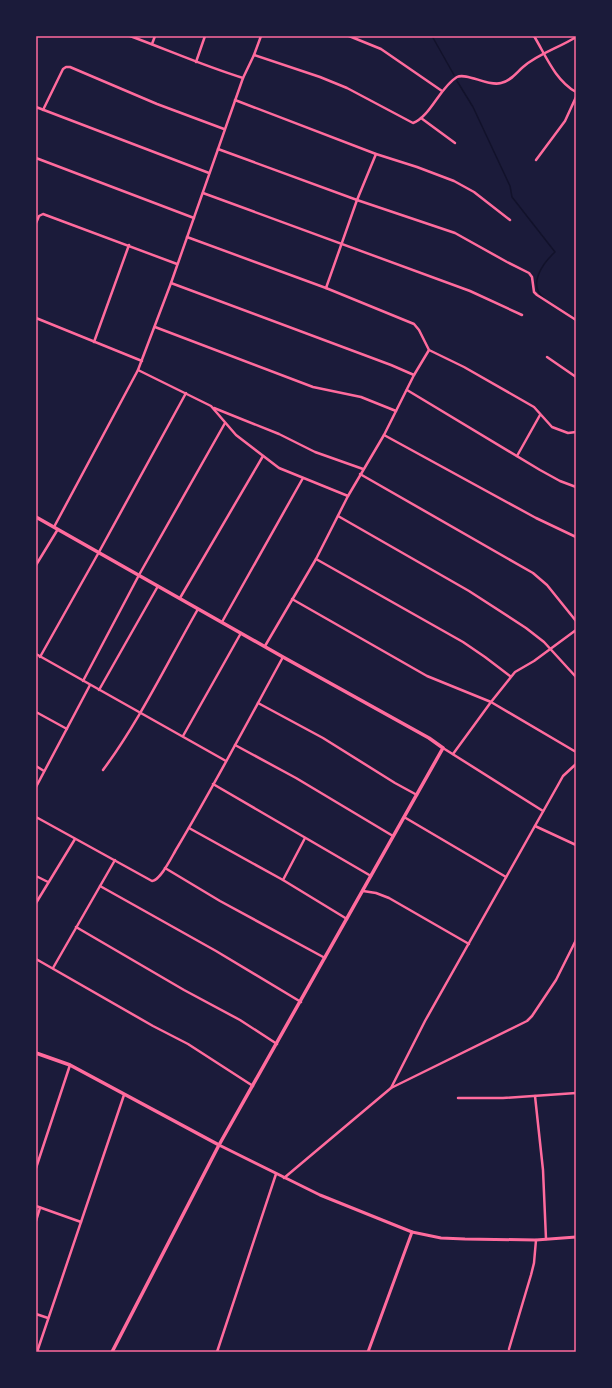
<svg xmlns="http://www.w3.org/2000/svg" width="612" height="1388" font-family="'Space Grotesk',sans-serif">
<style>
.lines{fill:none;stroke-linecap:round;stroke-linejoin:round}
.stream{stroke:#12122b;stroke-width:1.5}
.minor{stroke:#ff6b9d;stroke-width:2.5}
.tertiary{stroke:#ff6b9d;stroke-width:3}
.secondary{stroke:#ff6b9d;stroke-width:3.5}
.neatline{fill:none;stroke:#ff6b9d;stroke-width:1.5}
</style>
<rect width="100%" height="100%" fill="#1b1b3a"/>
<g class="lines">
<g class="stream">
<polyline points="432,36 454,75"/>
<path d="M 457,81 L 473,107 L 510,186 L 512,197 L 555,252 C 543,263 527,285 544,298"/>
</g>
<g class="minor">
<polyline points="349,36 381,49 442,91"/>
<path d="M 534,36 C 546,56 555,80 576,92"/>
<polyline points="152,44 155,36"/>
<path d="M 254,55 L 320,77 L 347,88 L 413,123 C 430,117 440,87 457,77 C 466,72 489,87 501,83 C 511,81 516,73 523,67 C 539,53 559,48 576,37"/>
<polyline points="196,62 205,36"/>
<polyline points="243,78 254,55 261,36"/>
<polyline points="235,100 376,154 417,167 454,181 474,192 510,220"/>
<polyline points="36,107 209,173"/>
<polyline points="43,110 63,69 66,67 70,67 157,104 224,129"/>
<polyline points="421,118 455,143"/>
<polyline points="218,149 357,200 455,233 507,262 529,273 532,277 534,292 537,295 576,320"/>
<polyline points="36,158 194,218"/>
<polyline points="536,160 565,121 576,97"/>
<polyline points="203,193 470,291 522,315"/>
<polyline points="36,223 39,216 43,214 177,264"/>
<polyline points="187,237 326,288 414,324 419,330 429,350 414,375 384,435 348,496 316,559 265,646"/>
<polyline points="171,283 391,365 414,375"/>
<polyline points="326,288 357,200 376,154"/>
<polyline points="36,318 142,361"/>
<polyline points="155,327 313,387 361,397 396,411"/>
<polyline points="94,342 129,245"/>
<polyline points="429,350 464,367 534,407 552,427 568,433 576,432"/>
<polyline points="547,357 576,377"/>
<polyline points="138,370 211,406 236,435 279,468 348,496"/>
<polyline points="407,390 540,470 560,481 576,487"/>
<polyline points="214,408 279,434 315,452 363,469"/>
<polyline points="384,435 536,518 576,537"/>
<polyline points="517,456 540,415"/>
<polyline points="360,474 533,573 547,585 576,621"/>
<polyline points="338,516 469,591 526,628 544,642 576,677"/>
<path d="M 54,527 L 138,370 L 171,283 L 243,78 C 204,66 168,50 130,36"/>
<polyline points="316,559 463,642 485,657 510,676"/>
<polyline points="36,565 58,529"/>
<polyline points="180,598 263,456"/>
<polyline points="292,599 427,676 491,702 576,752"/>
<polyline points="222,622 303,478"/>
<polyline points="36,654 226,761"/>
<polyline points="40,657 99,552 186,393"/>
<polyline points="83,681 139,575 225,423"/>
<polyline points="99,690 158,586"/>
<polyline points="258,703 323,738 395,783 417,795"/>
<polyline points="36,712 67,729"/>
<polyline points="183,736 241,633"/>
<polyline points="235,745 296,778 393,836"/>
<polyline points="443,748 543,811"/>
<polyline points="453,754 491,702 515,672 534,661 576,630"/>
<polyline points="36,766 44,771"/>
<path d="M 103,770 C 140,720 167,663 198,609"/>
<polyline points="213,784 371,876"/>
<polyline points="36,787 90,685"/>
<path d="M 36,817 L 152,881 C 161,880 172,856 177,848 C 214,786 248,721 283,657"/>
<polyline points="404,817 506,877"/>
<polyline points="535,826 576,845"/>
<polyline points="189,828 283,880 347,919"/>
<polyline points="165,868 220,901 325,958"/>
<polyline points="36,876 48,882"/>
<polyline points="283,880 305,838"/>
<polyline points="100,886 216,951 301,1002"/>
<polyline points="363,891 376,893 389,898 469,944"/>
<polyline points="36,903 75,839"/>
<polyline points="76,927 184,990 240,1020 277,1044"/>
<polyline points="36,959 153,1026 188,1044 253,1086"/>
<polyline points="53,968 115,860"/>
<polyline points="391,1088 527,1021 532,1016 556,980 576,940"/>
<polyline points="535,1096 543,1170 546,1239"/>
<polyline points="458,1098 503,1098 576,1093"/>
<polyline points="36,1168 70,1065"/>
<polyline points="284,1178 391,1088 425,1021 558,785 563,776 576,764"/>
<polyline points="36,1206 81,1222"/>
<polyline points="36,1221 40,1208"/>
<polyline points="36,1314 48,1318"/>
<polyline points="509,1349 531,1275 534,1263 536,1240"/>
<polyline points="37,1352 124,1095"/>
<polyline points="217,1352 276,1174"/>
</g>
<g class="tertiary">
<polyline points="219,1145 320,1195 412,1232 441,1238 465,1239 536,1240 576,1237"/>
<polyline points="368,1352 412,1232"/>
</g>
<g class="secondary">
<polyline points="36,517 283,657 429,738 443,748 219,1145 112,1352"/>
<polyline points="36,1053 70,1065 219,1145"/>
</g>
</g>
<rect width="612" height="1388" fill="none" stroke="#1b1b3a" stroke-width="74"/>
<rect x="37" y="37" width="538" height="1314" class="neatline"/>
</svg>
